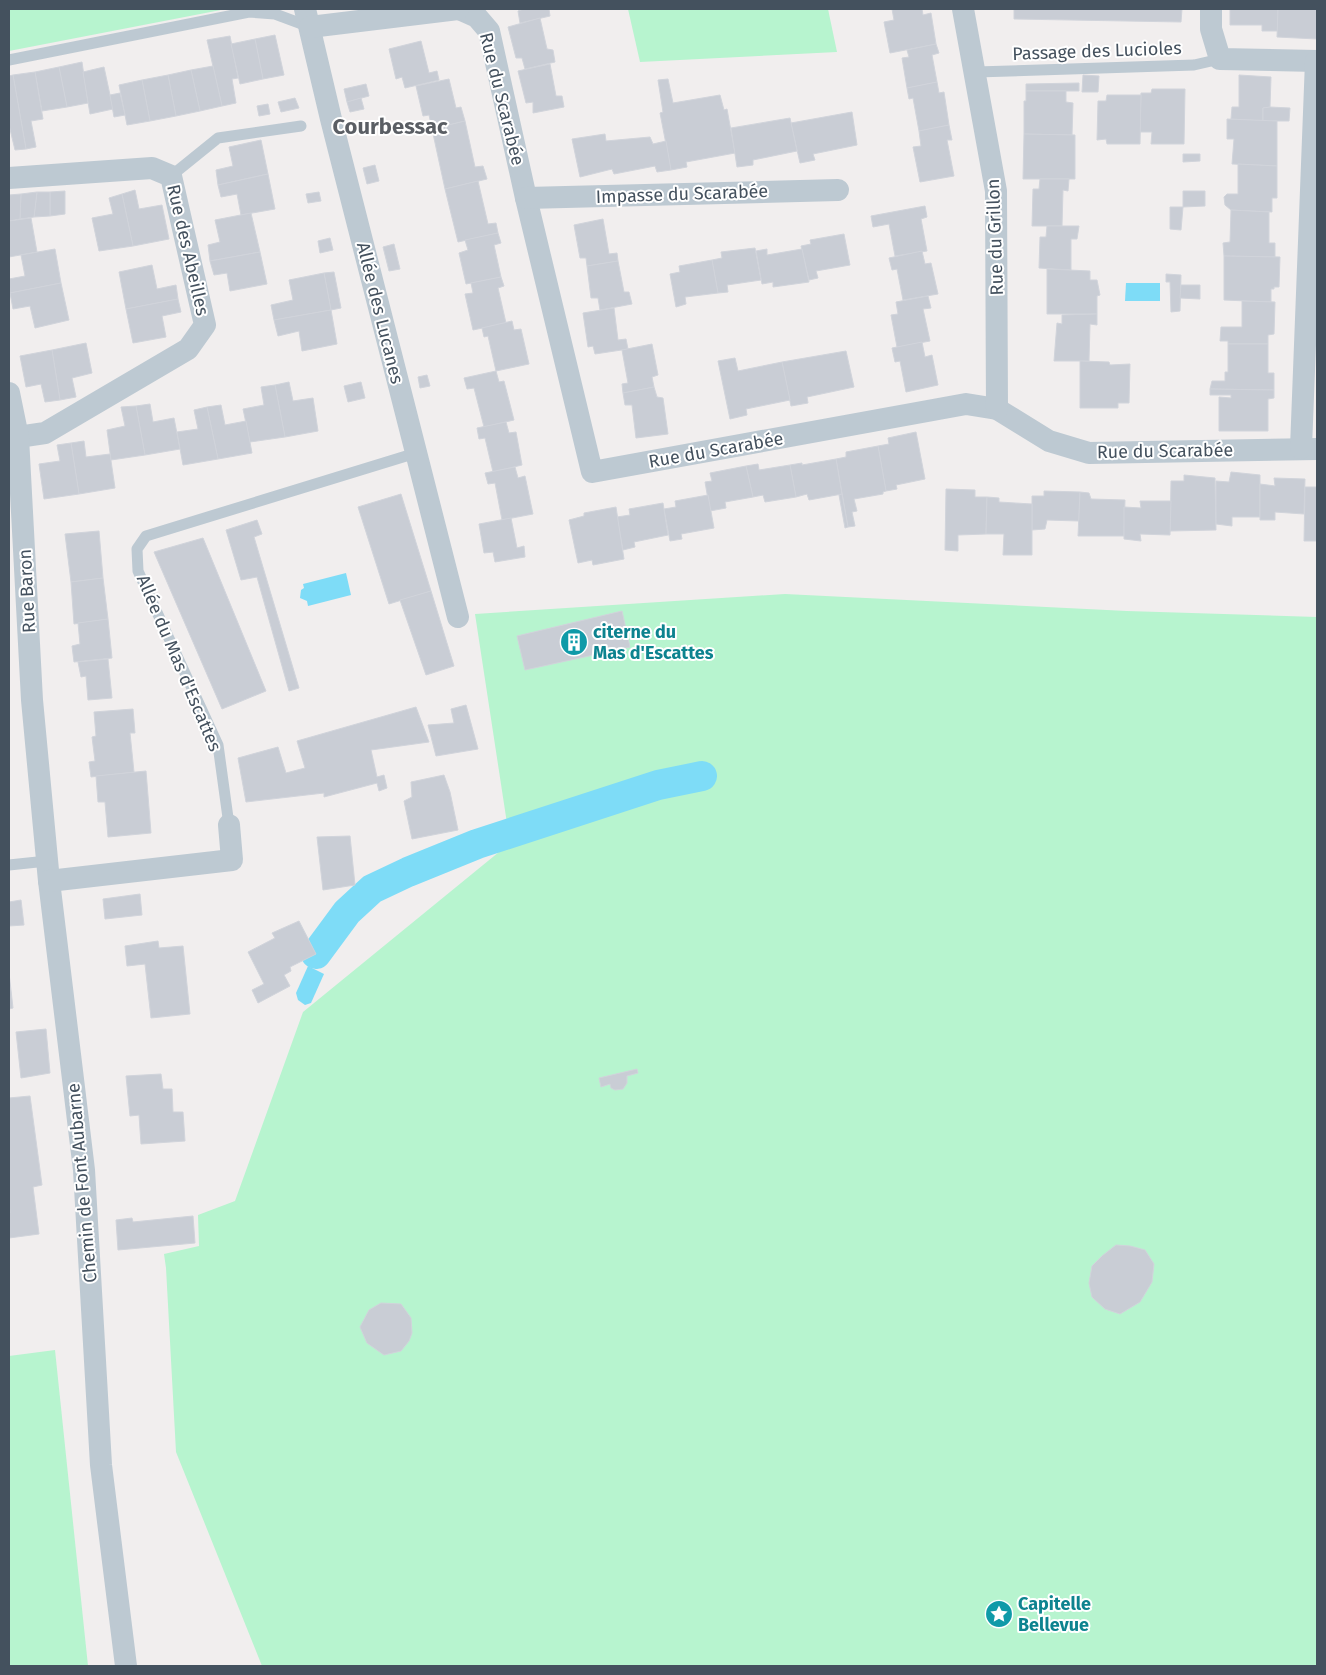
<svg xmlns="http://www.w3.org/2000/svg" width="1326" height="1675" font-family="'Fira Sans',sans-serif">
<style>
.green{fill:#b7f4cf}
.water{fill:#7edcf7}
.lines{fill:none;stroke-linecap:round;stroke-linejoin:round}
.canal{stroke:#7edcf7;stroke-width:30}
.building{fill:#c9cdd5;stroke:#d1d4db}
.service{stroke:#bdc9d2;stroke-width:11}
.minor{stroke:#bdc9d2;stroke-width:22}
.labels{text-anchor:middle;stroke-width:4;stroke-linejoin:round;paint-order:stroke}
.street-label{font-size:18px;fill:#44515e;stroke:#fff}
.culture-label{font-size:18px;font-weight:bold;fill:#0d838f;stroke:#fff;text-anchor:start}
.district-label{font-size:22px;font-weight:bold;fill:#5a5e64;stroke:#fff}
</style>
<rect width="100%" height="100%" fill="#f1eeee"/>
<g class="green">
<polygon points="9,9 226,9 9,51"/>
<polygon points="628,9 828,9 837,52 640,62"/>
<polygon points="785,594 1127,611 1317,617 1317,1666 262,1666 176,1452 166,1268 164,1254 199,1246 198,1215 235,1201 303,1012 510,843 475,614"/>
<polygon points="55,1350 88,1666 9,1666 9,1356"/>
</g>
<g class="water">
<polygon points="1126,283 1160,283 1160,301 1125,301"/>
<polygon points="346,573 351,595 308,606 307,601 300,598 301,590 304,588 303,584"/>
<polygon points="308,966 324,974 311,1003 305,1005 298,1000 296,993"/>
</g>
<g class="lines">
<polyline class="canal" points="316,954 347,912 372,889 408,872 477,844 658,785 702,776"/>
</g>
<g class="building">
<polygon points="524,9 549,9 550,16 520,23 518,11"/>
<polygon points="892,9 922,9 923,15 931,13 936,44 890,53 884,22 894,20"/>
<polygon points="1014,9 1182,9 1181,22 1014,19"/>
<polygon points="1230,9 1278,9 1278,31 1262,31 1262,25 1230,25"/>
<polygon points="1278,9 1317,9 1317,39 1277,37"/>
<polygon points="540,18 547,49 553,50 555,62 525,69 522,58 516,58 508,27"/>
<polygon points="275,35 284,75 263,79 255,39"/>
<polygon points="230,36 238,78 232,79 236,103 222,106 207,40"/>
<polygon points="255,39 263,79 240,84 231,44"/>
<polygon points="421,41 429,73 437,71 439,80 405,88 402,77 396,79 389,49"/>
<polygon points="936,44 939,53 932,55 937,82 907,88 902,58 909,57 907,50"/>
<polygon points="82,62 88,103 67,107 59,67"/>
<polygon points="550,64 556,96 562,96 564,107 533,113 533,102 526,103 518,71"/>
<polygon points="213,66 222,106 200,111 191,70"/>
<polygon points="59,67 67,107 42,111 35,72"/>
<polygon points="104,67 113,109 90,114 83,72"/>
<polygon points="191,70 200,111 176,116 168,75"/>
<polygon points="35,72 43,119 31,121 36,147 26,149 13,75"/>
<polygon points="13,75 26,149 15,150 9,125 9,76"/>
<polygon points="168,75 176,116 150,121 142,80"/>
<polygon points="1083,75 1099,76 1098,92 1082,92"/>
<polygon points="1239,75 1271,77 1270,107 1263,108 1263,121 1231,119 1232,107 1239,107"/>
<polygon points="449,79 456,108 461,107 465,121 432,129 429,115 423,116 416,86"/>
<polygon points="668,79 673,103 720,95 724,110 727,109 735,153 686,162 687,167 671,170 660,113 663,112 658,80"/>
<polygon points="142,80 150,121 127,125 119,85"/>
<polygon points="937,82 939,93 944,92 949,125 919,131 913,98 909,99 907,88"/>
<polygon points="1079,83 1079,91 1026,91 1026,84"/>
<polygon points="366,84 369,96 347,102 344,89"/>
<polygon points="1152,89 1185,89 1184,144 1151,144 1152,132 1140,132 1141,93 1151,93"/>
<polygon points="1026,91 1066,91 1066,102 1073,103 1072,135 1024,134 1024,101 1026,101"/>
<polygon points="120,93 125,115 114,117 110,95"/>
<polygon points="1107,95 1141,95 1140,144 1107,144 1106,139 1097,140 1098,101 1106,101"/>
<polygon points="295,98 299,108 281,112 278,102"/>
<polygon points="361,98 364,109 350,112 347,102"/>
<polygon points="268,104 270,114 259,116 257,106"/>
<polygon points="1270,107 1290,108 1289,121 1263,121 1263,108"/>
<polygon points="852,112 857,145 813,154 815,160 800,163 791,123"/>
<polygon points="790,118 797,151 753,160 753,165 737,167 731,128"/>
<polygon points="1227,119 1277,121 1277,166 1232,164 1234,139 1227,139"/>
<polygon points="465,121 475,167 483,166 487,179 445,189 432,129"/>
<polygon points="949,125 952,140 947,140 954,176 920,182 913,147 921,146 919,131"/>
<polygon points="605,134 606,141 650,137 653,144 666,141 671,170 657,172 655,166 614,174 612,169 580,177 572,139"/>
<polygon points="1024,134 1075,135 1075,179 1023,179"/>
<polygon points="261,140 268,174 218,185 216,170 233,166 229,147"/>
<polygon points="1183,154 1200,154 1200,161 1183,162"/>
<polygon points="1238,164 1277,166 1277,198 1272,198 1272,212 1231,210 1225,205 1224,197 1227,194 1238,194"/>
<polygon points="375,165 379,181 367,184 363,168"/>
<polygon points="268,174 275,209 241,215 237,194 221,197 218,185"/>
<polygon points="1040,179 1069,179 1068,191 1063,190 1062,226 1032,226 1033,189 1039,189"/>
<polygon points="478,181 488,224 496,223 498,233 458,242 445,189"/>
<polygon points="135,190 139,209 162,205 169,239 133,246 122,194"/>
<polygon points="65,191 65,214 50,216 50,192"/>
<polygon points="1183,191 1205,191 1205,206 1183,207"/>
<polygon points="37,192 50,192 50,216 34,217"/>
<polygon points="37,192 34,217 20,219 21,194"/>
<polygon points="319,192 321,201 308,203 306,194"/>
<polygon points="21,194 20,219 9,221 9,195"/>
<polygon points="122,194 133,246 99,251 92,218 113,214 109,198"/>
<polygon points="925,206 927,217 921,219 927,251 895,256 889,224 873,227 871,216"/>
<polygon points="1170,207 1183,207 1181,230 1170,229"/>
<polygon points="1231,210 1269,212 1269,243 1275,243 1275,257 1224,256 1223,243 1230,242"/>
<polygon points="251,213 260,252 210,261 208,245 220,242 215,220"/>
<polygon points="31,218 37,252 9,257 9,221"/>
<polygon points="603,219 609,254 617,253 618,261 587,266 586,258 580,258 574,225"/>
<polygon points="1047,226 1079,226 1077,239 1071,239 1071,270 1039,268 1040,237 1046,237"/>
<polygon points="498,233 501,243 494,245 501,277 466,284 459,253 468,250 465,240"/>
<polygon points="844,234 850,265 816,271 818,278 809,280 801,246 811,244 810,240"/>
<polygon points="330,238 333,250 320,253 318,241"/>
<polygon points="394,244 400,269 389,271 383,247"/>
<polygon points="755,248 761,280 727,285 728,292 718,293 712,260 722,258 721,252"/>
<polygon points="55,249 61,283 10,293 9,279 25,276 21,255"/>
<polygon points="767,249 767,255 802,249 809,282 773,287 773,282 762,284 756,251"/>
<polygon points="922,251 925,264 931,263 938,294 903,300 897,269 892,270 889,258"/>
<polygon points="260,252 267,284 230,291 227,273 214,275 210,261"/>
<polygon points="1224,256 1280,257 1279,287 1274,287 1274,289 1271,289 1271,302 1224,300"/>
<polygon points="712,260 718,293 685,297 686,304 676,307 670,274 680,272 679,266"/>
<polygon points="618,261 624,292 629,292 632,304 600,310 598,298 591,298 587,266"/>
<polygon points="152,265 157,289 176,285 178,299 126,309 119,272"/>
<polygon points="1047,269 1090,271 1090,280 1097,280 1100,295 1097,296 1097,314 1047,314"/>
<polygon points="334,272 341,308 331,310 324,273"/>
<polygon points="324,273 331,310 274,320 271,305 293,300 289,280"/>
<polygon points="1166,274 1181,275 1180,311 1171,312 1170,282 1166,282"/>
<polygon points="501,277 504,286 498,288 506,323 473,330 465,294 473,293 471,283"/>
<polygon points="61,283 69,320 35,328 30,306 13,309 10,293"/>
<polygon points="1181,285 1200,285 1200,299 1180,298"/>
<polygon points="928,296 931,308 923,309 930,341 897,347 891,315 898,314 896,302"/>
<polygon points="178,299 181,312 162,316 166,337 133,343 126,309"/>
<polygon points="1242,301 1275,302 1274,334 1268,335 1268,344 1228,344 1228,341 1220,341 1221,327 1242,327"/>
<polygon points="614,308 618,340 626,339 628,349 595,354 593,346 588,347 583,313"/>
<polygon points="331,310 337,344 302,351 299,331 278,336 274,320"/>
<polygon points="1097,314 1097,325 1090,324 1089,361 1054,361 1057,323 1062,324 1062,315"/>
<polygon points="512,321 514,330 521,329 529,364 496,371 488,336 484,337 482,328"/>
<polygon points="922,342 925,357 932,355 938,385 906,392 900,361 895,362 892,348"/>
<polygon points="86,343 92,373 72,378 76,397 60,400 52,350"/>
<polygon points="652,344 658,375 652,377 654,387 623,393 622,384 628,383 622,350"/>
<polygon points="1228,344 1268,344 1268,373 1274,373 1274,390 1210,389 1212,381 1225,381 1225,372 1228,372"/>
<polygon points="52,350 60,400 45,402 41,384 26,387 20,356"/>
<polygon points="846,351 854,387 807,397 808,403 791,406 782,362"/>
<polygon points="735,358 738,371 782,362 790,400 746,409 747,415 730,419 718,361"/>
<polygon points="1080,361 1109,362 1110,365 1130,364 1129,403 1118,403 1118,408 1080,408"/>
<polygon points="496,371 499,382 504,381 514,420 484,427 474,388 467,389 464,378"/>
<polygon points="427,375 430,386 420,388 418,377"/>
<polygon points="289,382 293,401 313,398 318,431 285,437 275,385"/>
<polygon points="361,382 365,398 348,402 344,386"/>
<polygon points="275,385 285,437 250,442 243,409 264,405 261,387"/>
<polygon points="654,387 657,397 663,398 668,434 636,438 632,405 625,405 623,393"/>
<polygon points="1210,389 1274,390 1274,398 1268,399 1268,431 1219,431 1219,397 1231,398 1231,395 1210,395"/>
<polygon points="150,404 153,422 174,418 180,449 145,455 136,406"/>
<polygon points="221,405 225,425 246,421 252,453 218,459 207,407"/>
<polygon points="136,406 145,455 111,460 107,430 125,426 121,407"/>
<polygon points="207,407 218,459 183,465 177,432 198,429 194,410"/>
<polygon points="506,422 509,433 516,432 522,465 493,472 485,438 479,439 477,428"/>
<polygon points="916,432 925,479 896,485 897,489 886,491 878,446 889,444 888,438"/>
<polygon points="84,441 86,457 110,454 115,488 79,494 71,443"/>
<polygon points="71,443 79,494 44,499 39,464 60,461 57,445"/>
<polygon points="878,446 886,491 883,492 883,494 854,499 857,511 852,512 855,526 848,527 836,459 846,457 846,452"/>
<polygon points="836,459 842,494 809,500 807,494 796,497 790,465 802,463 802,465"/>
<polygon points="758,464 759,470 790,465 796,497 765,502 763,495 753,497 746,466"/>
<polygon points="746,466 753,497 725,502 726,508 710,511 705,482 712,481 710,473"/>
<polygon points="515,467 518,478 525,476 533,514 502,520 495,483 488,484 485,473"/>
<polygon points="1231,472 1260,475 1260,517 1232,517 1232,526 1216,524 1216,481 1229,482"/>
<polygon points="1184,475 1215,478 1216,530 1170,531 1171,481 1184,481"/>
<polygon points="1274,478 1305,479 1304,514 1275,512 1275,520 1260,520 1260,484 1275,486"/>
<polygon points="1305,487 1317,487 1317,541 1304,541"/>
<polygon points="946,489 975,490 975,497 987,497 986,534 958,535 958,551 945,550"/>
<polygon points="1044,491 1080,492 1079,521 1047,520 1045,529 1032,530 1032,496 1044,496"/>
<polygon points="1080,492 1089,493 1091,499 1125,500 1124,536 1078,536"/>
<polygon points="401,494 431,591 389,604 358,507"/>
<polygon points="842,494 848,527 845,528 839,495"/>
<polygon points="708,495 714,528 681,534 682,539 670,541 664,509 676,507 675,501"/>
<polygon points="987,497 999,498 999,502 1032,504 1032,555 1003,555 1004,534 986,534"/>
<polygon points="1140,501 1171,501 1170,535 1140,534 1141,541 1124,539 1124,507 1141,508"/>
<polygon points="663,503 668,535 634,542 635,547 623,550 617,517 630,515 629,509"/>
<polygon points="616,507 624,559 593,565 592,560 578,563 569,520 584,516 584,513"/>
<polygon points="511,518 517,548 524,546 525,557 495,562 493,552 484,553 479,524"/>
<polygon points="257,520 262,534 254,537 299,688 289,691 257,577 241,580 226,530"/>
<polygon points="99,531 103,578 71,582 65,534"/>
<polygon points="203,538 266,691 222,709 154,552"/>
<polygon points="103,578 108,619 74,624 71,582"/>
<polygon points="431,591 454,666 426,675 400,600"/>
<polygon points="622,611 630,647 525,670 517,636"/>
<polygon points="108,619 112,658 74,662 72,646 80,644 78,623"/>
<polygon points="108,659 112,698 88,700 86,676 81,677 78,662"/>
<polygon points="466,705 478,749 436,756 428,725 454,723 451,709"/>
<polygon points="416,707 429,742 371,750 377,777 384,775 387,788 379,791 377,783 324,797 324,793 246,802 238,758 278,747 286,773 305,768 297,741"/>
<polygon points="133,709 135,733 130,733 134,772 91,777 89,762 95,761 92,737 96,736 94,712"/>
<polygon points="146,771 151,833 108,837 105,802 98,802 96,776"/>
<polygon points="444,775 450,792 458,830 412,839 404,801 412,797 411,782"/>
<polygon points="350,836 355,885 323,890 317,837"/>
<polygon points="140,894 142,915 105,919 103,899"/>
<polygon points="21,900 24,925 9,926 9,902"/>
<polygon points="299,921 316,954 290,967 291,971 284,975 290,986 258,1003 252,990 264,984 248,952 275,938 272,933"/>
<polygon points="158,941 159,948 183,946 190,1014 151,1018 145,964 127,966 125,946"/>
<polygon points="9,973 13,1008 9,1009"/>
<polygon points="46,1029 50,1073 21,1078 16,1032"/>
<polygon points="637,1069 638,1073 627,1076 627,1083 623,1089 615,1090 611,1088 610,1084 601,1087 599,1078"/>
<polygon points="161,1074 163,1089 172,1089 173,1112 183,1112 185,1141 141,1144 139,1115 130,1116 126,1076"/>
<polygon points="30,1096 42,1185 33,1187 39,1234 9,1238 9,1213 10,1213 9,1201 9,1098"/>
<polygon points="193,1216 195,1243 118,1250 116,1220 132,1218 133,1222"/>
<polygon points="1116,1245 1130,1246 1145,1250 1154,1264 1152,1282 1140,1302 1120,1314 1105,1309 1092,1297 1089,1283 1092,1266 1102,1256"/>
<polygon points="381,1303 401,1304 411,1318 412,1333 409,1341 401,1351 384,1355 367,1343 360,1327 369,1310"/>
</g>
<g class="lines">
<g class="service">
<polyline points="9,60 249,12 275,14 310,27"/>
<polyline points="976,72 1194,65 1220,59"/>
<polyline points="171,176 218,138 301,126"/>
<polyline points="229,825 218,745 138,571 137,549 146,536 416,453"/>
<polyline points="9,865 47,861"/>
</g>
<g class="minor">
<polyline points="305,9 331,119 458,617"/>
<polyline points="459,9 477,17 489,31 526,198 592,472 966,404 997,409 1049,441 1089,453 1317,449"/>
<polyline points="963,9 996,191 997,409"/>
<polyline points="1211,9 1211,29 1220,59 1317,61"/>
<polyline points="310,27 458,9"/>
<polyline points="9,178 152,168 171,176 205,325 188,349 45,433 18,437"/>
<polyline points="526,198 838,190"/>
<polyline points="9,393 18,437 32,700 49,881 84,1170 101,1465 126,1666"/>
<polyline points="1301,448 1316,61"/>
<polyline points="49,881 232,860 229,825"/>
</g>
</g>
<defs>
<g id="building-disc" transform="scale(1.4375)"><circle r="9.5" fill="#0f9aa8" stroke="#fff"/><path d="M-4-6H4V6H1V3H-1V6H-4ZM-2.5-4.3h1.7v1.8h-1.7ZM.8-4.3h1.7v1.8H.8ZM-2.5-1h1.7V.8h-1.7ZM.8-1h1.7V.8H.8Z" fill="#fff"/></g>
<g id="sight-disc" transform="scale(1.4375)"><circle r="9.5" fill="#0f9aa8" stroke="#fff"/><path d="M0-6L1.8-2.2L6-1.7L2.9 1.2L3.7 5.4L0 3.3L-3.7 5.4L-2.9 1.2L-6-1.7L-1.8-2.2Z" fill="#fff"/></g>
</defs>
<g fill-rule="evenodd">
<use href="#building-disc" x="574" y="642"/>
<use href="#sight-disc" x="999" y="1614"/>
</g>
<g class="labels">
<g class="street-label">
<text transform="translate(1097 51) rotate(-2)" y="6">Passage des Lucioles</text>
<text transform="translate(502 99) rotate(76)" y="6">Rue du Scarabée</text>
<text transform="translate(682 194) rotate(-2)" y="6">Impasse du Scarabée</text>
<text transform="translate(995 237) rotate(-92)" y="6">Rue du Grillon</text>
<text transform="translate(188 250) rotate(77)" y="6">Rue des Abeilles</text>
<text transform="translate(380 313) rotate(76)" y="6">Allée des Lucanes</text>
<text transform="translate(716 450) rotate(-10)" y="6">Rue du Scarabée</text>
<text transform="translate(1165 451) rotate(-1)" y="6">Rue du Scarabée</text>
<text transform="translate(27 591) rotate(-93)" y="6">Rue Baron</text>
<text transform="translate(179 663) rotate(67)" y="6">Allée du Mas d'Escattes</text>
<text transform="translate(82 1183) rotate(-95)" y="6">Chemin de Font Aubarne</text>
</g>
<g class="culture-label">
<text x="593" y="638">citerne du<tspan x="593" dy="21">Mas d'Escattes</tspan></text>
<text x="1018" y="1610">Capitelle<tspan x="1018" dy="21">Bellevue</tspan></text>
</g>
<g class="district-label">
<text x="390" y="134">Courbessac</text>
</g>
</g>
<rect width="1326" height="1675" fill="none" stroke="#44515e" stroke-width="20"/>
</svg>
